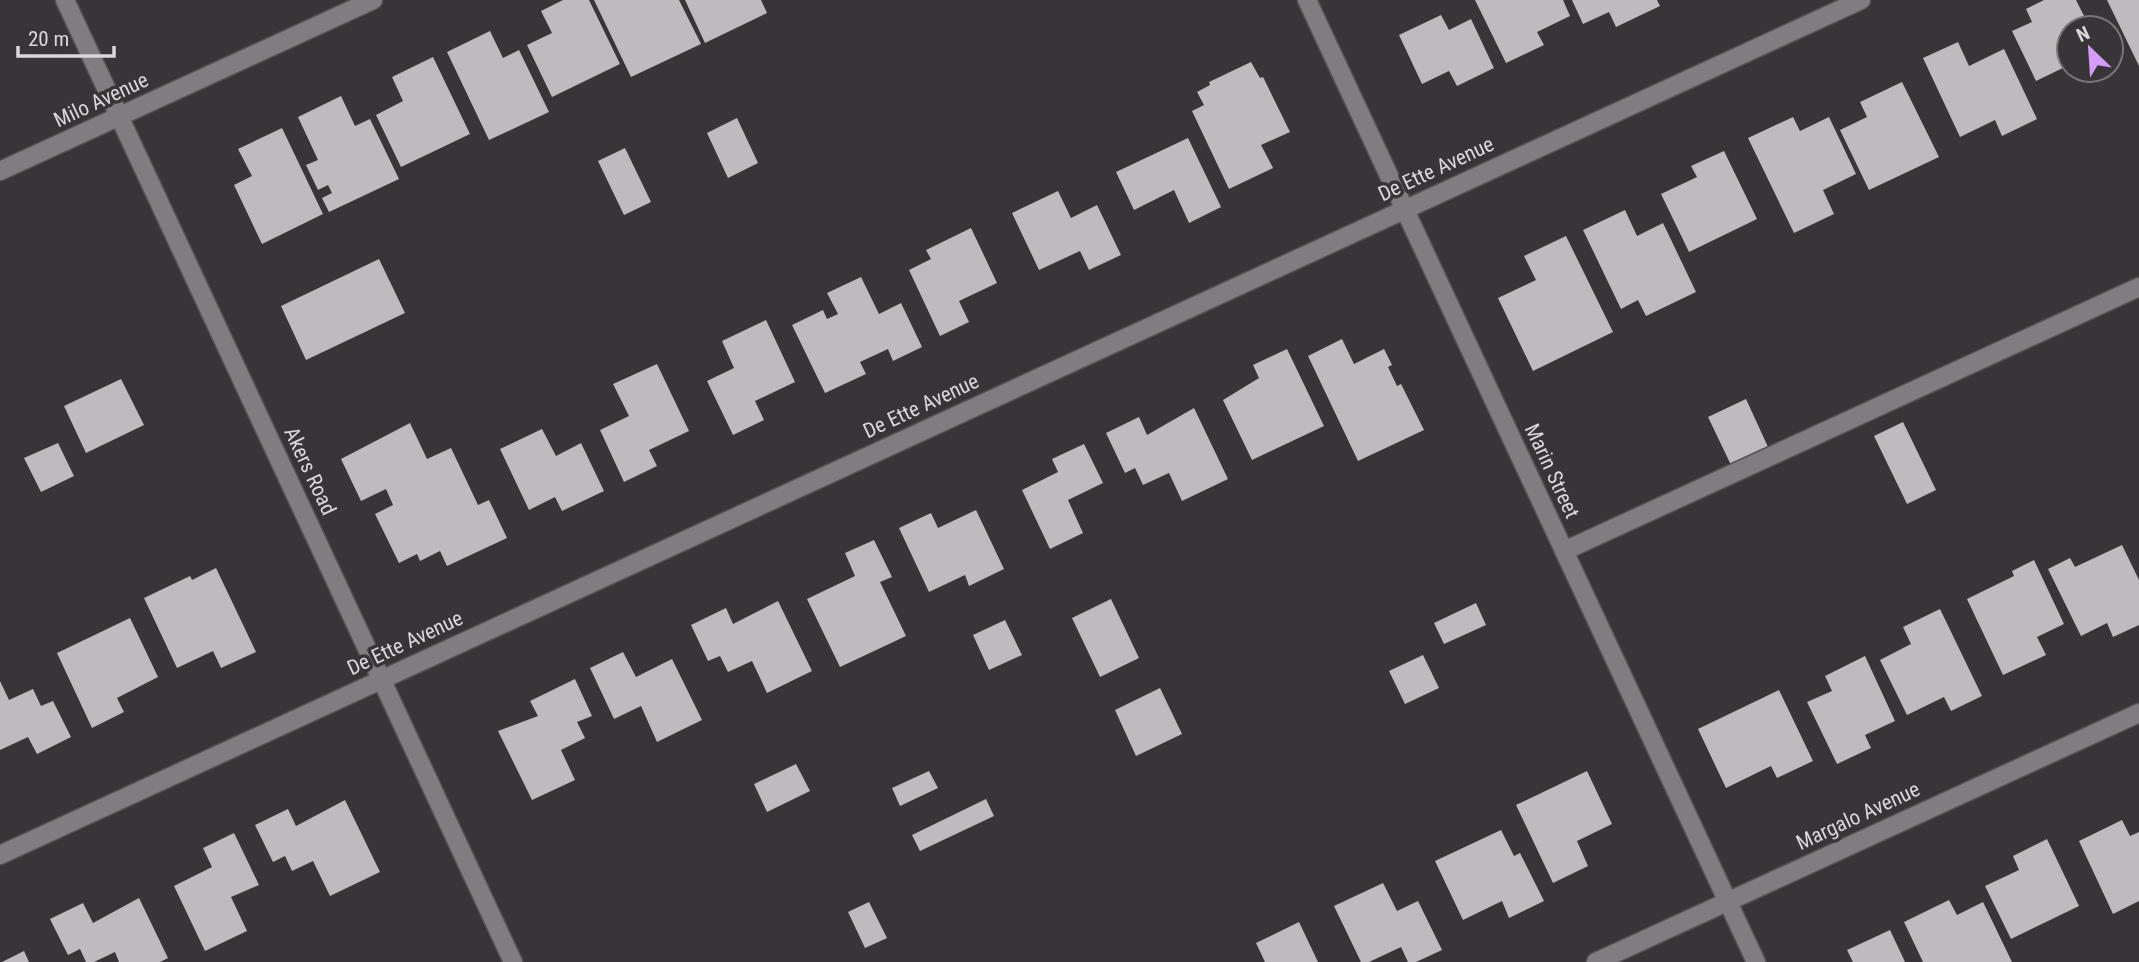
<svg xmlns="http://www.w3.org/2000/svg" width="2139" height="962" font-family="'Roboto Condensed',sans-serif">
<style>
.building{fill:#bebbc0}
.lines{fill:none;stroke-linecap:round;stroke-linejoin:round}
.minor-casing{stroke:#535154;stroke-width:21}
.minor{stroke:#7f7d81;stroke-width:18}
.labels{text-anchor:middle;stroke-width:7;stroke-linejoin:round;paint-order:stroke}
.street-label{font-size:21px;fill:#dad8db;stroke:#383539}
</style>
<rect width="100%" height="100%" fill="#383539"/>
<g class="building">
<polygon points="563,0 589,0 620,64 552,97 527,45 552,33 541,11"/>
<polygon points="594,0 679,0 701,44 631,77"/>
<polygon points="685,0 761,0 767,13 705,43"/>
<polygon points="1475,0 1563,0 1570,16 1537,32 1544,45 1506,63"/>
<polygon points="1572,0 1657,0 1660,6 1616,27 1609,12 1583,24"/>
<polygon points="2044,0 2076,0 2090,28 2069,28 2069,65 2036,81 2012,31 2032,22 2026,9"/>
<polygon points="2107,0 2139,0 2139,66"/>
<polygon points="1441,15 1449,30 1471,19 1494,68 1457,86 1449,71 1422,84 1399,35"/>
<polygon points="490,31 503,58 519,50 549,112 489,140 447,52"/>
<polygon points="1958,42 1969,66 2004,49 2037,119 2002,136 1995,120 1960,137 1923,58"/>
<polygon points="433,57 470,134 401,167 376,115 403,101 392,77"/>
<polygon points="1251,62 1260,78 1263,77 1290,132 1261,145 1273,168 1229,189 1192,111 1204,105 1197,92 1210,85 1209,82"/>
<polygon points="1902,82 1939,157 1869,190 1840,130 1867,117 1860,102"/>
<polygon points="341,96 355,126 370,119 399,179 329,212 322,198 332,193 328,185 318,190 306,165 318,160 298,117"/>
<polygon points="1793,117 1800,131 1829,117 1856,174 1823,190 1834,214 1794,233 1748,138"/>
<polygon points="737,118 758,163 728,178 707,133"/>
<polygon points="282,128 323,214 262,244 234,185 252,176 238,149"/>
<polygon points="1188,138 1221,207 1189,223 1174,190 1134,210 1116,172"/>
<polygon points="625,148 651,202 624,215 598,161"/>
<polygon points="1724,151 1757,219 1689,252 1661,194 1697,177 1691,166"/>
<polygon points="1058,191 1071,218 1097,205 1121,255 1089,270 1080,251 1039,270 1012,213"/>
<polygon points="1625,210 1637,236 1663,223 1696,292 1646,316 1638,300 1621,309 1583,230"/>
<polygon points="971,228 997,283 959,301 969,322 940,336 909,270 931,259 926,250"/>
<polygon points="1566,236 1613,332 1533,371 1498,298 1536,280 1524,256"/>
<polygon points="379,259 405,313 306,360 281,306"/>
<polygon points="861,277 879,314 901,303 922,347 893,361 888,349 860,362 866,374 825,393 792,325 823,310 827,319 838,314 827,293"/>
<polygon points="766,320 795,382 755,401 764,420 733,435 707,381 734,368 722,341"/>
<polygon points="1342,339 1354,364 1384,349 1392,365 1388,367 1397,386 1401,384 1424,430 1358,461 1308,356"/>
<polygon points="1287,349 1324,426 1252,460 1223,400 1259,378 1253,365"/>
<polygon points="657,364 689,431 649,450 657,466 624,482 600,430 629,416 613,384"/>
<polygon points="121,379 144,425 86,453 64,406"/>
<polygon points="1746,399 1768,447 1731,465 1708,417"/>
<polygon points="1194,408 1228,479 1182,501 1169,473 1143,485 1135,468 1125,473 1106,433 1139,417 1147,435"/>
<polygon points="1903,422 1936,490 1907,504 1874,436"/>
<polygon points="410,423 427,459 451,448 478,505 489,500 507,538 447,566 440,551 420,561 417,554 399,563 375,514 393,505 386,489 361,501 341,459"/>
<polygon points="542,429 556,456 581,443 604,491 562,511 555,497 529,510 500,449"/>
<polygon points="58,443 74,476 41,492 24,458"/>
<polygon points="1084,444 1103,483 1068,500 1083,533 1050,549 1022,490 1058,472 1052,459"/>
<polygon points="976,510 1004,569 969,586 965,575 929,592 899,528 931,513 938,528"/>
<polygon points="874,540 892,577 880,582 906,636 840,667 807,599 855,576 845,553"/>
<polygon points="2122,545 2139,580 2139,625 2113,637 2107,623 2081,636 2048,569 2070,558 2075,567"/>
<polygon points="2034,560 2064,624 2037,637 2046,655 2003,675 1967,599 2014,576 2012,571"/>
<polygon points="216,568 256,652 221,668 213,651 177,668 144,598 190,576 192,580"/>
<polygon points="1111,599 1139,658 1100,677 1072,618"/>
<polygon points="778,601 812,671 767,693 752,661 728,672 720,656 708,661 691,625 726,608 733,624"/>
<polygon points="1476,603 1486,625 1444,644 1434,623"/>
<polygon points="1940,609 1982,696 1951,711 1944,697 1907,715 1880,660 1911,644 1903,627"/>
<polygon points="130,618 158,677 117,698 124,712 92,728 57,653"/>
<polygon points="1005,620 1022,655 989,670 973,635"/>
<polygon points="623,652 636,677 672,659 702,720 657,742 641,706 614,719 590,668"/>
<polygon points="1423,655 1439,688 1405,704 1389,671"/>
<polygon points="1865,656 1895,721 1865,735 1871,748 1837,764 1807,702 1832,691 1825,676"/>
<polygon points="575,679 592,716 577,722 585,738 561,750 575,780 532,800 498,731 538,716 530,701"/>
<polygon points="0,681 9,700 33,689 41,706 53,701 71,737 37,754 28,737 0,750"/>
<polygon points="1160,688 1182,734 1136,756 1115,710"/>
<polygon points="1779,690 1813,761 1777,778 1771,766 1726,788 1698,729"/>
<polygon points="796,764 810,791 767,812 754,784"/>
<polygon points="929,771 938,788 900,806 892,788"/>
<polygon points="1587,771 1612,824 1577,841 1588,866 1553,883 1516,805"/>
<polygon points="986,799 994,816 920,851 912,835"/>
<polygon points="345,800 380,872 330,896 313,861 292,871 285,856 273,862 255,825 288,809 296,826"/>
<polygon points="2122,820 2130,836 2139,832 2139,901 2113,914 2079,841"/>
<polygon points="1501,830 1514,856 1520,853 1544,901 1509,918 1502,901 1463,920 1435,861"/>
<polygon points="234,833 259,885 231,897 247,931 205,951 174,886 212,867 203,848"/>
<polygon points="2047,839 2079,906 2011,939 1985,886 2019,870 2013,856"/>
<polygon points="1383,883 1397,911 1418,901 1442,950 1416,962 1408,962 1401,947 1369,962 1361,962 1334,906"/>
<polygon points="139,898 168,958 160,962 119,962 115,952 94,962 86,962 80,949 68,955 50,919 83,903 93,923"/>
<polygon points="1949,900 1957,915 1983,902 2012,962 1923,962 1904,922"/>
<polygon points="869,902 887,938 865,948 848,912"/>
<polygon points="1299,922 1318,962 1265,962 1256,943"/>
<polygon points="1890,930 1905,962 1853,962 1847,950"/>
<polygon points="24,951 29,962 2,962"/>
</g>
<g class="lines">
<g class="minor-casing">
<g id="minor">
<polyline points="65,0 513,962"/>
<polyline points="1307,0 1756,962"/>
<polyline points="0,171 373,0"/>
<polyline points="1564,551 2139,287"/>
<polyline points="0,855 1861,0"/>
<polyline points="1596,962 2139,713"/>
</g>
</g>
<use href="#minor" class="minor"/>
</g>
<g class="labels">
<g class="street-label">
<text transform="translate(101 100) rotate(-25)" y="7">Milo Avenue</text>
<text transform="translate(1436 169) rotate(-25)" y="7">De Ette Avenue</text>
<text transform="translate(921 406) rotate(-25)" y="7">De Ette Avenue</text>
<text transform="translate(310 471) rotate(65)" y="7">Akers Road</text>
<text transform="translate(1552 471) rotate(65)" y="7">Marin Street</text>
<text transform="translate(405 643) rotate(-25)" y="7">De Ette Avenue</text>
<text transform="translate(1858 816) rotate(-25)" y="7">Margalo Avenue</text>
</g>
</g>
<g transform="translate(2090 49) rotate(335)"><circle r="33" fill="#383539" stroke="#79767a" stroke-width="2"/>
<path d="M0-5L12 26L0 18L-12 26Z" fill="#d79bf9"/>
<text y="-10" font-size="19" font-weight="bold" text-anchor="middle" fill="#dad8db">N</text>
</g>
<path d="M18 46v10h96v-10" fill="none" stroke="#dad8db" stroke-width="3.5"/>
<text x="28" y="46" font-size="21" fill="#dad8db" stroke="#383539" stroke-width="5" paint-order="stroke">20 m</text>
</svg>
